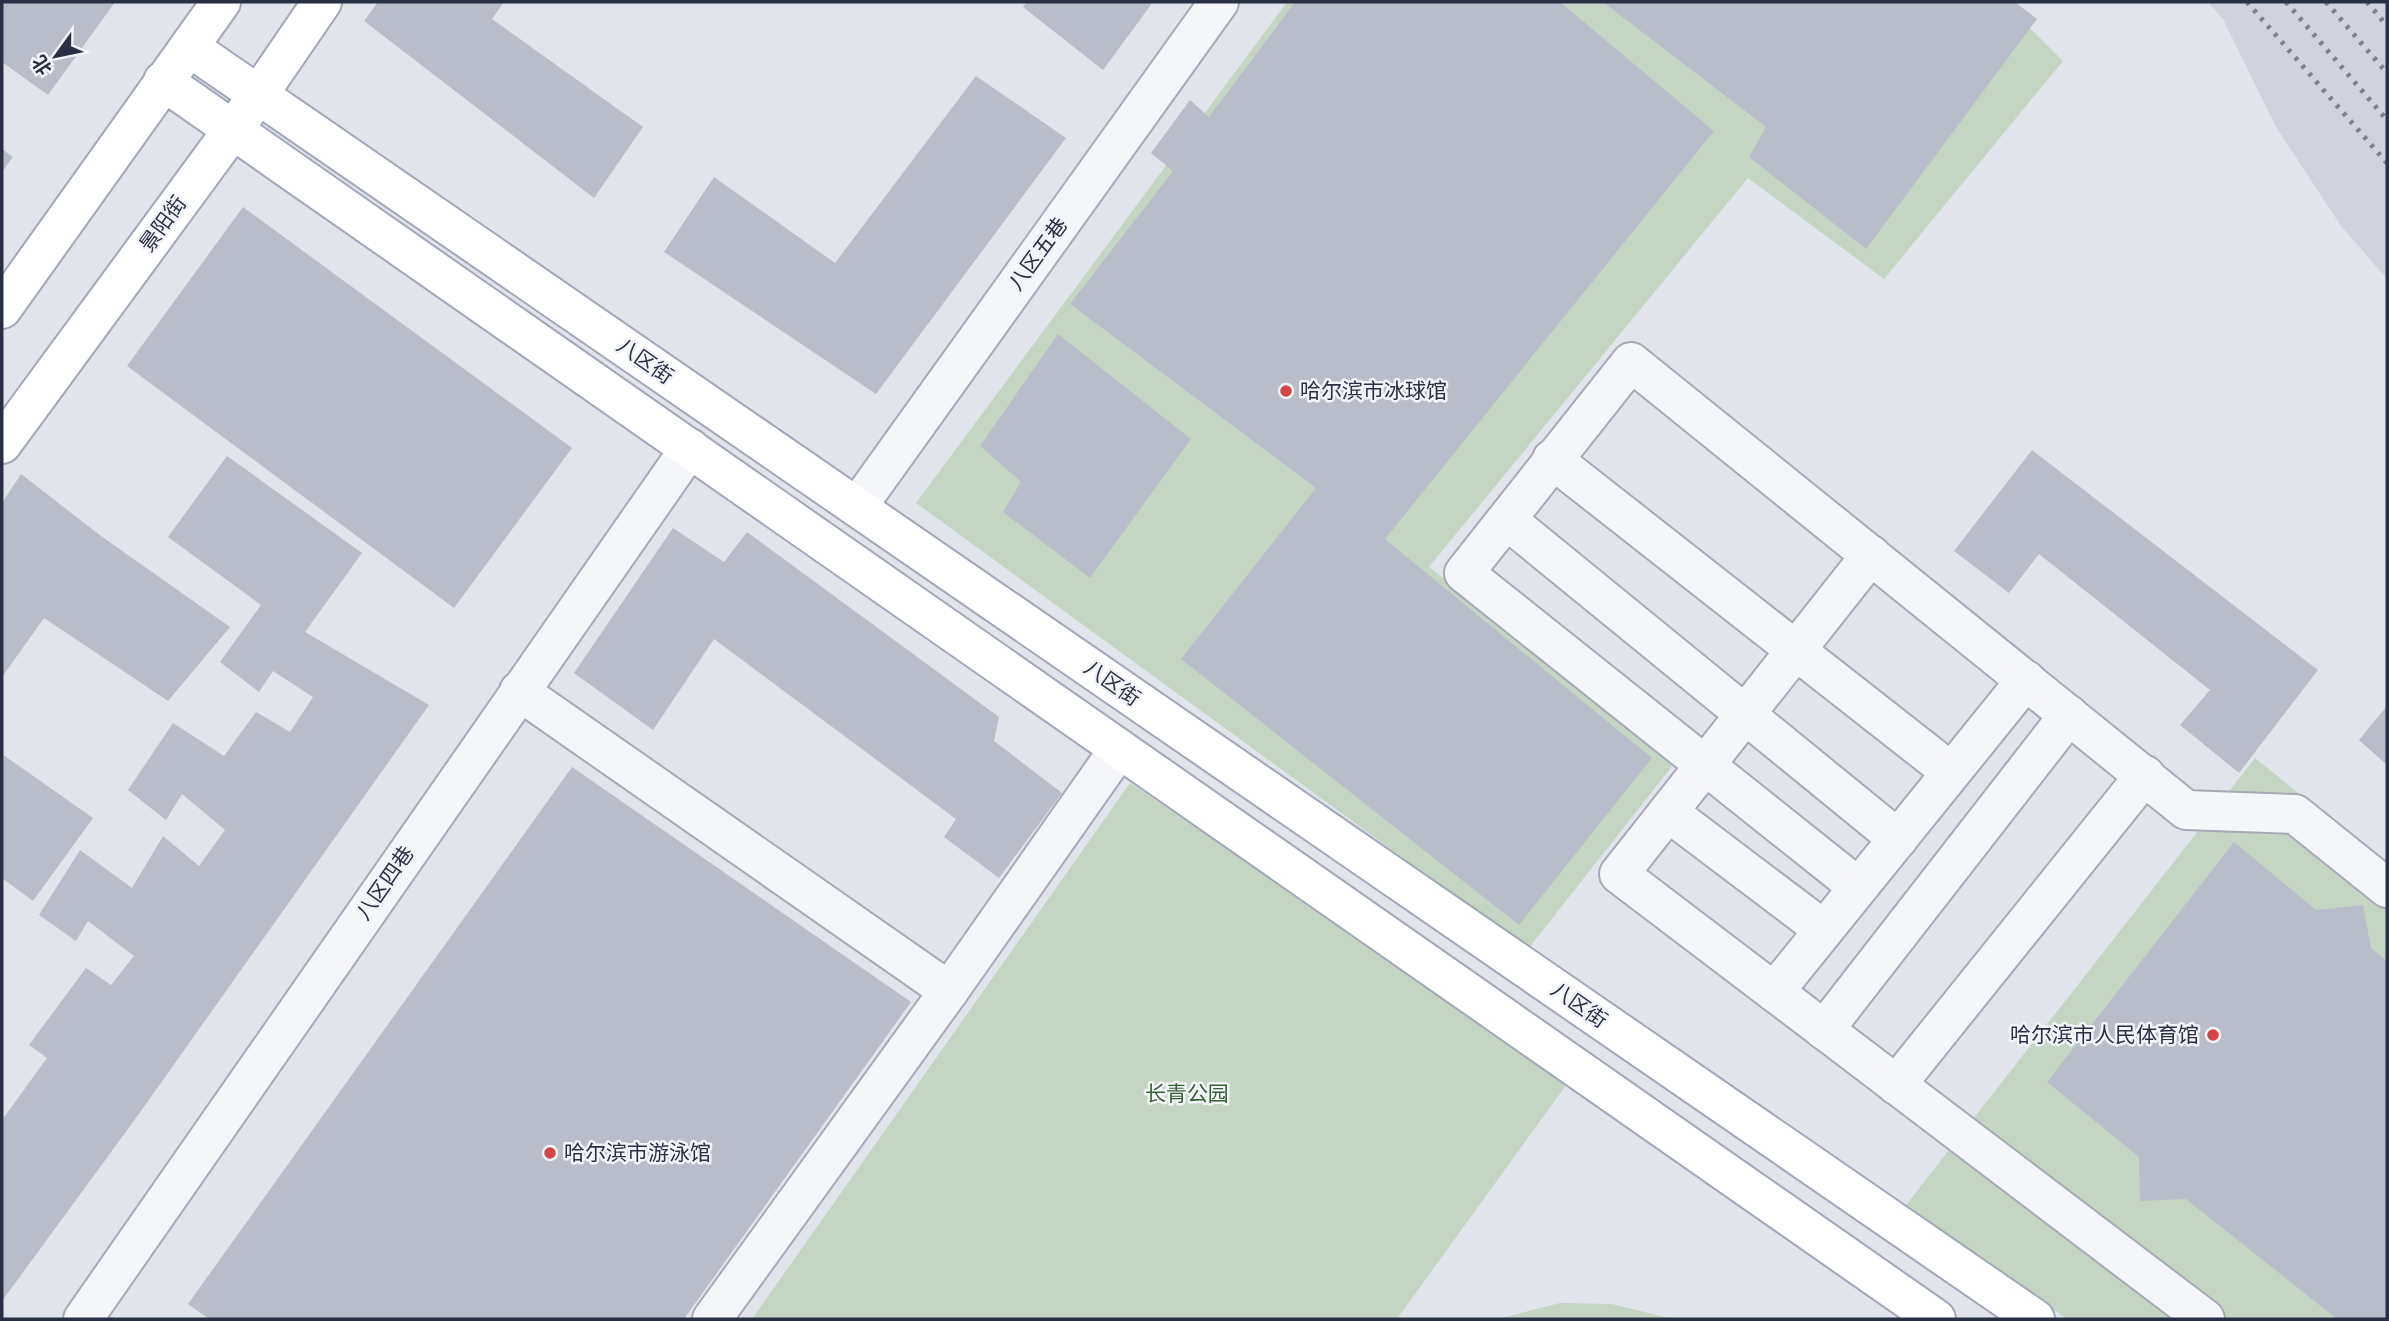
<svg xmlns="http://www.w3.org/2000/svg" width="2389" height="1321" font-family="Rubik,'Noto Sans SC',sans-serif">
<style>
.built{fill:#d0d3dd}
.green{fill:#c5d5c3}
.building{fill:#b9bdc9}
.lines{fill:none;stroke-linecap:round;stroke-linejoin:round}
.minor-casing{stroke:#a7aab6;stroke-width:42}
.major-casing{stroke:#a1a7b7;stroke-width:42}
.minor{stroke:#f5f6f9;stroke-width:38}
.major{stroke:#fff;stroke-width:38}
.rail{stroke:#7b8195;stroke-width:5;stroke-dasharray:3.5 7;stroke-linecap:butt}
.poi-dot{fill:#d44346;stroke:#f2f4f8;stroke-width:2.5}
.labels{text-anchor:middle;stroke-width:5;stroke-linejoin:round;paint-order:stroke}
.street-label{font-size:21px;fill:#293044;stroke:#f2f4f8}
.poi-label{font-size:21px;fill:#293044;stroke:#f2f4f8;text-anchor:start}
.park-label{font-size:21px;fill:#386036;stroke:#f2f4f8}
</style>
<rect width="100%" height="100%" fill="#e2e4eb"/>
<polygon class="built" points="2208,2 2387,2 2387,279 2341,226 2276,127 2223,19"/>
<g class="green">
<polygon points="1287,2 2004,2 2063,61 1884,279 1748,178 1429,567 1677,760 1528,949 916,503"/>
<polygon points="2255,758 2387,865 2387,1319 2067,1319 1906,1205"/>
<polygon points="1130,783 1569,1081 1397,1319 752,1319"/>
<polygon points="1560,1303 1612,1304 1673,1319 1498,1319"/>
</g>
<g class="building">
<polygon points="2,2 115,2 48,95 2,62"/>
<polygon points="378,2 504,2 492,19 643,127 594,198 364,21"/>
<polygon points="1027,2 1153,2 1103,70 1023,7"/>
<polygon points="1295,2 1560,2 1714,131 1385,539 1652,758 1519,925 1181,659 1316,488 1070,304 1173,171 1151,153 1190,100 1209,117"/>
<polygon points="1603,2 2015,2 2037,19 1866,249 1749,157 1766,127"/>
<polygon points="976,76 1066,138 876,394 664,252 714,177 835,263"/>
<polygon points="2,149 13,157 2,172"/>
<polygon points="243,207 572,448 454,608 127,366"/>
<polygon points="1058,334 1191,439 1090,578 1003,512 1021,482 980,446"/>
<polygon points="2032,450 2318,670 2239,773 2180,725 2210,690 2039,554 2009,593 1954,551"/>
<polygon points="227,456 362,553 305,632 429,705 136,1118 2,1301 2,1120 47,1058 29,1045 86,968 111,985 134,956 88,921 76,941 39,915 80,850 132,888 163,836 199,866 225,830 182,794 166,820 128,790 173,723 224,756 256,712 290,732 313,697 273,671 259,692 220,662 261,605 168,537"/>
<polygon points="21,474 101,536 230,627 168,701 44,618 2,677 2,503"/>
<polygon points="673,528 724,562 747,532 999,717 994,741 1062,793 999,878 944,837 956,819 714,639 653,730 574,673"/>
<polygon points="2387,706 2387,765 2359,740"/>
<polygon points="2,754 93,818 33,901 2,878"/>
<polygon points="572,767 911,1002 684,1319 209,1319 188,1304"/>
<polygon points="2234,842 2316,910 2363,905 2371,948 2387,961 2387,1319 2337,1319 2186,1199 2140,1201 2139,1157 2047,1082"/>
</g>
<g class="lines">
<g class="minor-casing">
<g id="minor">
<polyline points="1552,459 1951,772"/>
<polyline points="857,507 1219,2"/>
<polyline points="1507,520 1898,839"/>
<polyline points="1871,555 1619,874 2205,1319"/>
<polyline points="519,691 949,991 712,1319"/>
<polyline points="1668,812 1824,930"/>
<polyline points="1858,887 1464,573 1631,362 2186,810 2295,814 2387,888"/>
<polyline points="949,991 1119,749"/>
<polyline points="1774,992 2026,680"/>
<polyline points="1824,1030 2069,715"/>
<polyline points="1896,1085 2145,775"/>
<polyline points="83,1319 690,448"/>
</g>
</g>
<g class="major-casing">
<g id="major">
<polyline points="189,47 2035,1319"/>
<polyline points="163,81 1936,1319"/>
<polyline points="2,309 221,2"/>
<polyline points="2,444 259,94 322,2"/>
</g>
</g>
<use href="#minor" class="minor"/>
<use href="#major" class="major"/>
<g class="rail">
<polyline points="2247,2 2387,163"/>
<polyline points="2286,2 2387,120"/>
<polyline points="2326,2 2387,73"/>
<polyline points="2367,2 2387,26"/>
</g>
</g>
<g class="poi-dot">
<circle cx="1286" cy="391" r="7"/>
<circle cx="2213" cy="1035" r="7"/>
<circle cx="550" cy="1153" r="7"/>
</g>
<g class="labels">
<g class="street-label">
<text transform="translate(163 224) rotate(-54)" y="7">景阳街</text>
<text transform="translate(1038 254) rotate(-54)" y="7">八区五巷</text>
<text transform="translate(645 361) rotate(35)" y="7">八区街</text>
<text transform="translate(1112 683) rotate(35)" y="7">八区街</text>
<text transform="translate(385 883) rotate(-55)" y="7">八区四巷</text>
<text transform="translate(1579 1005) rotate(35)" y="7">八区街</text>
</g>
<g class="poi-label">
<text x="1300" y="398">哈尔滨市冰球馆</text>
<text x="2199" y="1042" text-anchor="end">哈尔滨市人民体育馆</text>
<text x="564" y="1160">哈尔滨市游泳馆</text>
</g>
<g class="park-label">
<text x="1187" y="1101">长青公园</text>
</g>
</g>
<rect width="2389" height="1321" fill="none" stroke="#293044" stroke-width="7"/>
<g transform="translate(56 56) rotate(237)" stroke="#f2f4f8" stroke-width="5" paint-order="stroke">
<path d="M0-5L12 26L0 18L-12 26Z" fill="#293044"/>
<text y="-10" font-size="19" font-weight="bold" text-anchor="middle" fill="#293044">北</text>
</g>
</svg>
